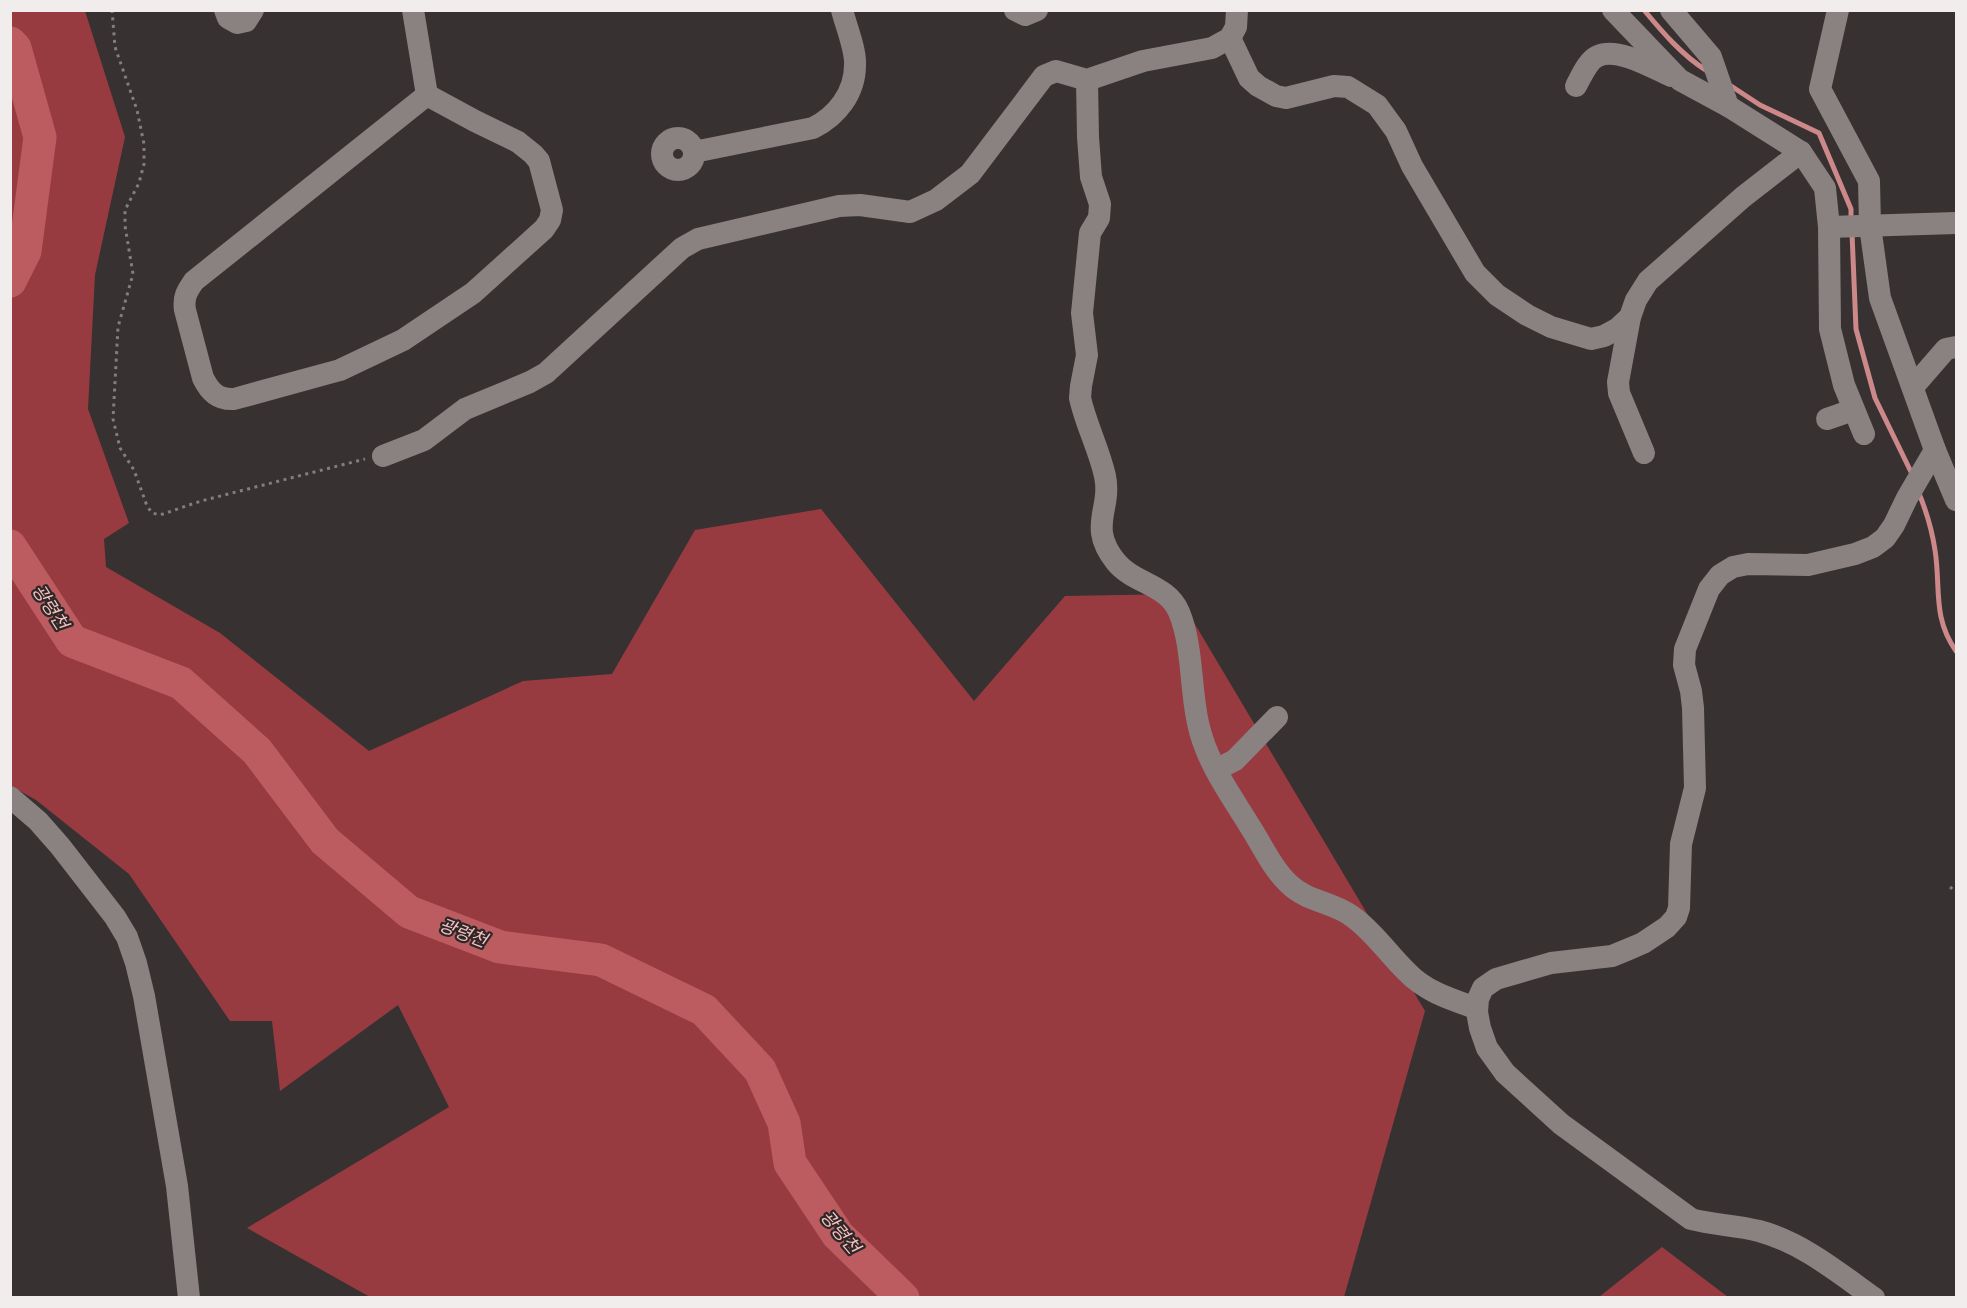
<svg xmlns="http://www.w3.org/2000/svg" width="1967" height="1308" font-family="'PT Serif','Noto Sans KR',serif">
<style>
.forest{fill:#983b41}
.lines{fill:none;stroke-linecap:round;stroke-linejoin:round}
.stream{stroke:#cd888a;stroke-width:5}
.river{stroke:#bd5c60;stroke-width:33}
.path{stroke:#837d7d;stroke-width:3;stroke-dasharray:3 4.5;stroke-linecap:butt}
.minor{stroke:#8a8181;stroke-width:22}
.labels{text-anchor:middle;stroke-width:4.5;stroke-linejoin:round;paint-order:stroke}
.water-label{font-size:18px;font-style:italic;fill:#f5c0bf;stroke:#2e2727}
</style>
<rect width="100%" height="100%" fill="#383131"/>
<g class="forest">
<polygon points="11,11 85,11 125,137 95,275 88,409 129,523 104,539 106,567 220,633 369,751 523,681 612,674 695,530 821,509 974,701 1065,596 1177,594 1425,1011 1344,1297 370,1297 247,1228 449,1107 398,1005 280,1091 272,1021 230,1021 129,874 36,800 11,786"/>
<polygon points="1662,1247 1728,1297 1599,1297"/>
</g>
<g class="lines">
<g class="stream">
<path d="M 1644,10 C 1663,33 1682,55 1707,71"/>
<polyline points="1728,84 1760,105 1819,133 1851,209 1851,221"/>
<polyline points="1852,233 1856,329 1875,398 1913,476"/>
<path d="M 1918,491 C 1926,510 1932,530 1935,550 C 1941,587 1932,617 1956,651"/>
</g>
<g class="river">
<polyline points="10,43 15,48 40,137 25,251 10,281"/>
<polyline points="10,546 72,641 181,683 257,751 325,841 409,912 500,947 601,960 704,1010 760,1070 784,1123 790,1163 838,1235 903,1298"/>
</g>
<g class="path">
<polyline points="112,10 115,47 137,110 144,144 144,164 139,183 125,210 125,226 133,274 118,327 113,419 120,448 134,470 147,506 152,513 160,515 201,501 365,459"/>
<polyline points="1950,887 1956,892"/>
</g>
<g class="minor">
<polyline points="225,10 228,18 237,23 246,21 253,10"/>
<polyline points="413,10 427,95"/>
<polyline points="1015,10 1025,15 1037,10"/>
<polyline points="1613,10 1680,80 1728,106 1801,152 1825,188 1829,227 1830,329 1844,385 1864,434"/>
<polyline points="1671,10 1711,57 1728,106"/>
<polyline points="1838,10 1820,89 1869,181 1870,226 1880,298 1935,450 1956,500"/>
<polyline points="1230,38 1249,78 1258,86 1276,96 1286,98 1334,86 1348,87 1377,105 1396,131 1412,166 1475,273 1497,295 1527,315 1551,327 1591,339 1604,336 1617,329 1630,317 1636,300 1648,281 1743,197 1801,152"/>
<path d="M 1087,80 L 1088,137 L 1091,177 L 1100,204 L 1099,218 L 1090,233 L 1082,313 L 1087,355 L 1081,386 L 1080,398 C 1086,425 1099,449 1105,476 C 1112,510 1087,526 1116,562 C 1134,584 1167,584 1179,612 C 1193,646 1190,687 1198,723 C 1206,762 1231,795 1251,828 C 1263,847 1273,869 1289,884 C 1307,902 1334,902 1353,917 C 1374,932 1389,955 1407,972 C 1424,990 1447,998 1470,1006"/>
<path d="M 1576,86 C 1581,77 1588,60 1598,56 C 1618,47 1653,68 1671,76"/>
<path d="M 427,95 L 475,121 L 518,142 L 533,154 L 539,161 L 552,210 L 550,220 L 544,229 L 473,293 L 403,340 L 340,370 L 234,399 C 218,400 210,392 203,378 L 185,310 C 183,297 187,291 194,281 Z"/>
<circle cx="678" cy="154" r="16"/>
<path d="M 694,152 L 813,128 C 837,116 855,93 855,65 C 856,50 846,26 842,10"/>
<polyline points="1829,227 1956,223"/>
<polyline points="1630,317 1618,382 1619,393 1644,453"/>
<polyline points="1913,387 1946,349 1956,347"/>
<polyline points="1827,419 1853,410"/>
<polyline points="383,456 424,440 465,409 530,382 546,373 682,248 698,239 839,206 860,205 910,212 936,200 970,174 1044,76 1056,71 1087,80 1143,61 1212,48 1230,38 1236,27 1237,10"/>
<polyline points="1216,770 1235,760 1277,717"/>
<polyline points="10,797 38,821 60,846 115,917 127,937 136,963 144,996 177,1186 189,1298"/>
<path d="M 1874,1298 C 1839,1273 1801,1242 1759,1231 C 1736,1225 1713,1225 1691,1219 L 1561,1124 L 1505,1073 L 1487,1048 L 1480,1028 L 1477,1012 L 1478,999 L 1483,988 L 1496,979 L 1551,963 L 1612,956 L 1629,949 L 1643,943 L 1667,927 L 1676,917 L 1679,908 L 1681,844 L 1695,788 L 1693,708 L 1691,691 L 1684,665 L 1685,649 L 1709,589 L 1720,575 L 1733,567 L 1748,564 L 1808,565 L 1855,554 L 1873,547 L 1885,538 L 1894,525 L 1907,498 L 1935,450"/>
</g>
</g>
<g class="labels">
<g class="water-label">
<text transform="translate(50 607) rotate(57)" y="6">광령천</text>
<text transform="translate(463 933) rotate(21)" y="6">광령천</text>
<text transform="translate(840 1232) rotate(50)" y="6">광령천</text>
</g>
</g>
<rect width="1967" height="1308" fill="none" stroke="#f2eded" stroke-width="24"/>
</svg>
